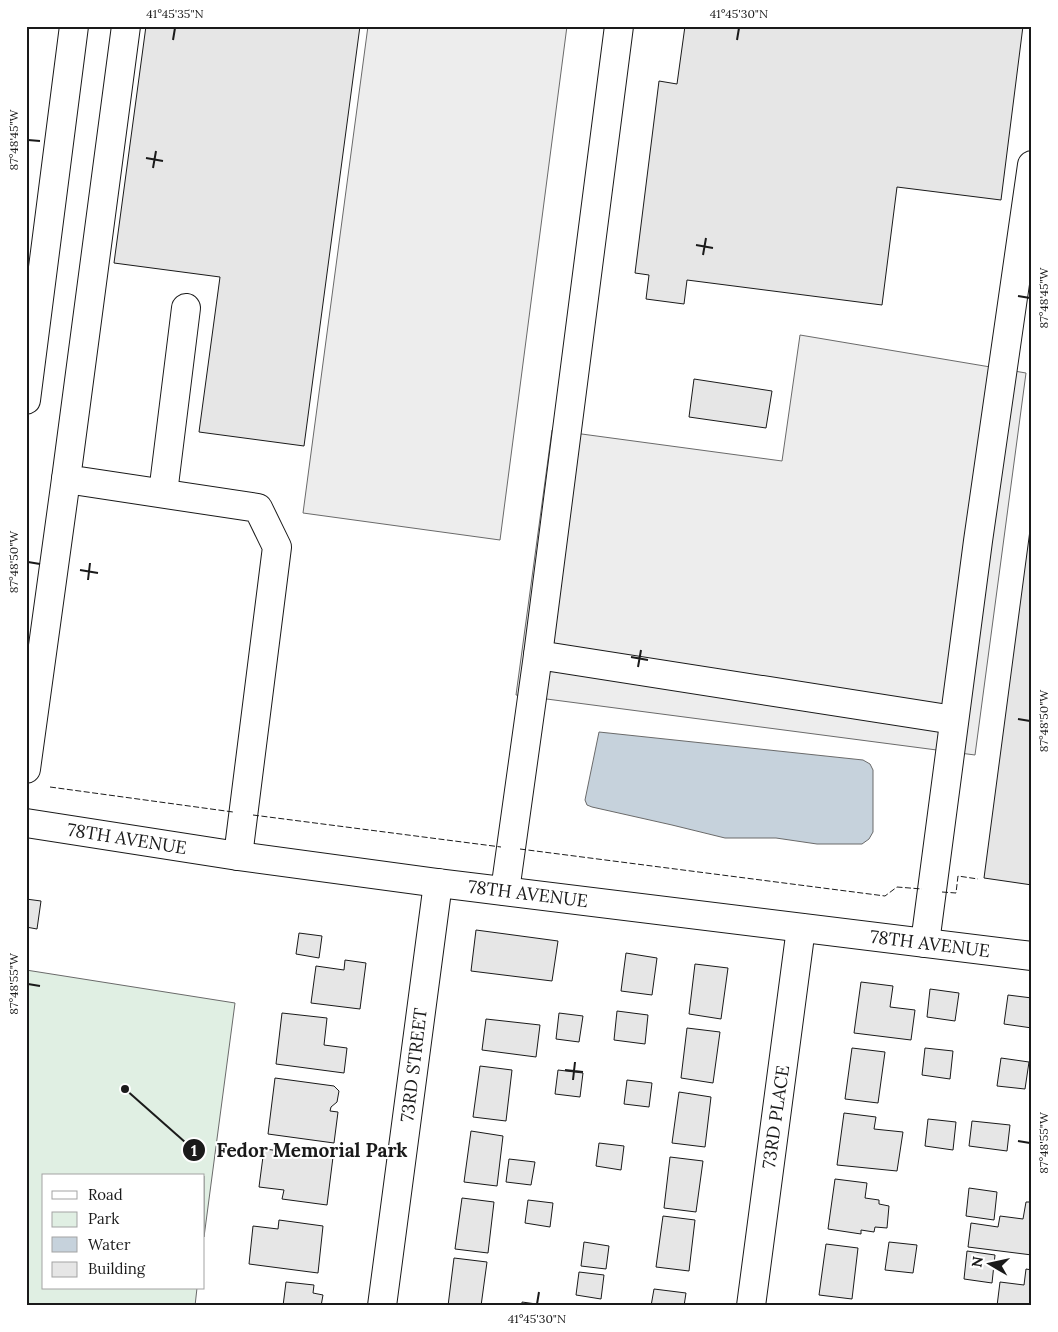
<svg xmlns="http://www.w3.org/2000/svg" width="1058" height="1332" font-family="Lora,serif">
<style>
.green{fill:#e0efe3;stroke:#6a6a6a}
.parking{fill:#ededed;stroke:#6a6a6a}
.water{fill:#c6d2dc;stroke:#6a6a6a}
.building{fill:#e6e6e6;stroke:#1a1a1a}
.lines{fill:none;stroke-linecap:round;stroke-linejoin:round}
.minor-casing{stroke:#1a1a1a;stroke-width:30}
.minor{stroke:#fff;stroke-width:28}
.fence{stroke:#1a1a1a;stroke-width:1;stroke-dasharray:6 2.5;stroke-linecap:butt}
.ticks{fill:none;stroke:#1a1a1a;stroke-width:2}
.labels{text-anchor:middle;stroke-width:4;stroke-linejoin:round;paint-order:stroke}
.street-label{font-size:18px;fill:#1a1a1a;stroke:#fff}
.leader{fill:none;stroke:#1a1a1a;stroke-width:2}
.callout-dot{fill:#1a1a1a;stroke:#fff;stroke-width:2}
.mark-label{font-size:15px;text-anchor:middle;font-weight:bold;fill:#fff}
.callout-label{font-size:19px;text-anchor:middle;font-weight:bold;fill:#1a1a1a;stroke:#fff;stroke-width:4;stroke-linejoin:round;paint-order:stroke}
.neatline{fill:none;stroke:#1a1a1a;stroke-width:2}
.ticks-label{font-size:12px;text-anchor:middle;fill:#1a1a1a}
</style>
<rect width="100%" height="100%" fill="#fff"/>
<polygon class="green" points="26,970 235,1003 204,1237 204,1176 44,1176 44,1288 197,1288 195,1306 26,1306"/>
<g class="parking">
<polygon points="368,26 567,26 500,540 303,513"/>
<polygon points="800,335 1026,373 975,755 516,695 552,430 782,461"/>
</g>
<polygon class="water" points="599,732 863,760 870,764 873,770 873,832 869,839 862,844 817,844 776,838 725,838 672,825 592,807 587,805 585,800"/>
<g class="building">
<polygon points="146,26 360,26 304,446 199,432 220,277 114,263"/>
<polygon points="685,26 1023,26 1001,200 897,187 882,305 687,280 684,304 646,299 649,275 635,273 659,81 677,84"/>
<polygon points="694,379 772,391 766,428 689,417"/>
<polygon points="1032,515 1032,885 984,878"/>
<polygon points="26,899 41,901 37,929 26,927"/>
<polygon points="476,930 558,941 552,981 471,971"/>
<polygon points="299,933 322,936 319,958 296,954"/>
<polygon points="626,953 657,958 652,995 621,991"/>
<polygon points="345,960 366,963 360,1009 311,1003 316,966 344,970"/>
<polygon points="695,964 728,968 721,1019 689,1014"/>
<polygon points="861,982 893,986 890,1007 915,1010 911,1040 854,1033"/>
<polygon points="930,989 959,993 955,1021 927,1017"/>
<polygon points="1008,995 1032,998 1032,1028 1004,1024"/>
<polygon points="617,1011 648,1015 645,1044 614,1040"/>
<polygon points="282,1013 327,1018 324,1045 347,1048 344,1073 276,1064"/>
<polygon points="559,1013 583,1016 579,1042 556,1039"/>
<polygon points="486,1019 540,1025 536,1057 482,1050"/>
<polygon points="687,1028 720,1032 713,1083 681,1078"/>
<polygon points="852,1048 885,1052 878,1103 845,1099"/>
<polygon points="925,1048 953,1051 950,1079 922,1075"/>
<polygon points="1001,1058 1029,1062 1025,1089 997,1086"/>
<polygon points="480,1066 512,1070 506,1121 473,1117"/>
<polygon points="558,1070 583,1073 580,1097 555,1094"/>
<polygon points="275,1078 334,1086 339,1091 337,1102 331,1107 330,1111 338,1112 334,1143 268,1134"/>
<polygon points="627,1080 652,1083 649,1107 624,1104"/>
<polygon points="679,1092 711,1097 705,1147 672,1143"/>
<polygon points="844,1113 876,1117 874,1129 903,1132 897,1171 837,1165"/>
<polygon points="928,1119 956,1122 953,1150 925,1146"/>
<polygon points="972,1121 1010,1125 1007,1151 969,1146"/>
<polygon points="471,1131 503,1136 497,1186 464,1182"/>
<polygon points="599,1143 624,1146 621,1170 596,1166"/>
<polygon points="264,1149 333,1157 327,1205 282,1199 284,1190 259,1187"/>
<polygon points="670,1157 703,1161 696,1212 664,1208"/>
<polygon points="509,1159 535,1162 531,1185 506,1182"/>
<polygon points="835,1179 867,1183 865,1198 879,1200 879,1204 889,1206 887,1228 875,1227 874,1232 861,1230 861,1234 828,1229"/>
<polygon points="969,1188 997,1192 994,1220 966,1216"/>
<polygon points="462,1198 494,1202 488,1253 455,1249"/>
<polygon points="528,1200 553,1203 550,1227 525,1223"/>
<polygon points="1026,1202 1032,1202 1032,1255 968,1247 971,1223 998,1227 1000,1216 1023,1219"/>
<polygon points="663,1216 695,1220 689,1271 656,1267"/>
<polygon points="279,1220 323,1226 318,1273 249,1264 253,1226 278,1229"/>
<polygon points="584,1242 609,1246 606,1269 581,1266"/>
<polygon points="889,1242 917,1245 913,1273 885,1270"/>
<polygon points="826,1244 858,1248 852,1299 819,1295"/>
<polygon points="967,1251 995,1255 992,1283 964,1279"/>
<polygon points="454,1258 487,1262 481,1306 448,1306"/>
<polygon points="1026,1269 1032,1270 1032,1306 997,1306 1000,1282 1024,1285"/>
<polygon points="579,1272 604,1275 601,1299 576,1295"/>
<polygon points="286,1282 314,1285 313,1293 323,1295 321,1306 283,1306"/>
<polygon points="654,1289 686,1293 684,1306 651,1306"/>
<polygon points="522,1302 551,1306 522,1306"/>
</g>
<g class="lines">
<g class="minor-casing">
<g id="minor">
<polyline points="126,26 66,479 258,508 277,547 238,856"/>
<polyline points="26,400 74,26"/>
<polyline points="163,493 186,308"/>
<polyline points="538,655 619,26"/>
<polyline points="26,769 66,479"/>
<polyline points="26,823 238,856 438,883 1032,956"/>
<polyline points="505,891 538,655 954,720"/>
<polyline points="925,943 978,541 1032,165"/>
<polyline points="382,1306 438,883"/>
<polyline points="751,1306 801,928"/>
</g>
</g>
<use href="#minor" class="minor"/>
<g class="fence">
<polyline points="50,787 233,812"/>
<polyline points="253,815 501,847"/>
<polyline points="520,849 885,896 897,887 922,889"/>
<polyline points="942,892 956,893 958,876 978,879"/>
</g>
</g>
<path class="ticks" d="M 173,40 L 175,28M 737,40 L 739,28M 28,140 L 40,141M 146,158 L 163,161M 153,168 L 156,151M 696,245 L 713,248M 703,255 L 706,238M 1018,296 L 1030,298M 28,562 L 40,564M 80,570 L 98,573M 88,580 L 90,563M 631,657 L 648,660M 638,667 L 641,650M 1018,719 L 1030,721M 28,984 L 40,986M 565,1070 L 583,1072M 573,1080 L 575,1062M 1018,1141 L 1030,1143M 537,1304 L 539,1292"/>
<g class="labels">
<g class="street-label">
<text transform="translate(127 839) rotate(9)" y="6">78TH AVENUE</text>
<text transform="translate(528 894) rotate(7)" y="6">78TH AVENUE</text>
<text transform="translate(930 944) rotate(7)" y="6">78TH AVENUE</text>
<text transform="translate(414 1065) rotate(-83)" y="6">73RD STREET</text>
<text transform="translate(776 1117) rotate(-82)" y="6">73RD PLACE</text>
</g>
</g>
<path class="leader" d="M125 1089L194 1150"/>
<g class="callout-dot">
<circle cx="125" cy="1089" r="5"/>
<circle cx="194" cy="1150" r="12"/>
</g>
<g class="mark-label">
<text x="194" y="1156">1</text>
</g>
<g class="callout-label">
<text x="312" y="1157">Fedor Memorial Park</text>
</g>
<rect width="1058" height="1332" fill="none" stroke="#ffffff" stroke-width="55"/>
<rect x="42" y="1174" width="162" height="115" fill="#ffffff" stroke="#a3a3a3"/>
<rect x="52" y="1191" width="25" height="8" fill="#ffffff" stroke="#a3a3a3"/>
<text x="88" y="1200" font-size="15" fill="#1a1a1a">Road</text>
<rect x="52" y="1212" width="25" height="15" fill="#e0efe3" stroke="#a3a3a3"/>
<text x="88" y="1224" font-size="15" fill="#1a1a1a">Park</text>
<rect x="52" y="1237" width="25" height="15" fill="#c6d2dc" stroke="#a3a3a3"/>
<text x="88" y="1250" font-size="15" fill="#1a1a1a">Water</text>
<rect x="52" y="1262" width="25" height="15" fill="#e6e6e6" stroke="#a3a3a3"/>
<text x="88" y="1274" font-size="15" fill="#1a1a1a">Building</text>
<g transform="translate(990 1264) rotate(279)" stroke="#ffffff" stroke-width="4" paint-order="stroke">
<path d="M0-4L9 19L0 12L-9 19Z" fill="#1a1a1a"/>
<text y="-8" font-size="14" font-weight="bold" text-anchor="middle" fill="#1a1a1a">N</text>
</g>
<rect x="28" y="28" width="1002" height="1276" class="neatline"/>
<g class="ticks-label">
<text x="175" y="18">41°45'35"N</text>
<text x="739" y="18">41°45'30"N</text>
<text transform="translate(14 140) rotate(-90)" y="4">87°48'45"W</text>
<text transform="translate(1044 298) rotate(-90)" y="4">87°48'45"W</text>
<text transform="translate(14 562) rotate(-90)" y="4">87°48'50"W</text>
<text transform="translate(1044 721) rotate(-90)" y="4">87°48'50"W</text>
<text transform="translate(14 984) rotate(-90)" y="4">87°48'55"W</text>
<text transform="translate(1044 1143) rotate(-90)" y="4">87°48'55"W</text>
<text x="537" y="1323">41°45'30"N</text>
</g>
</svg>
